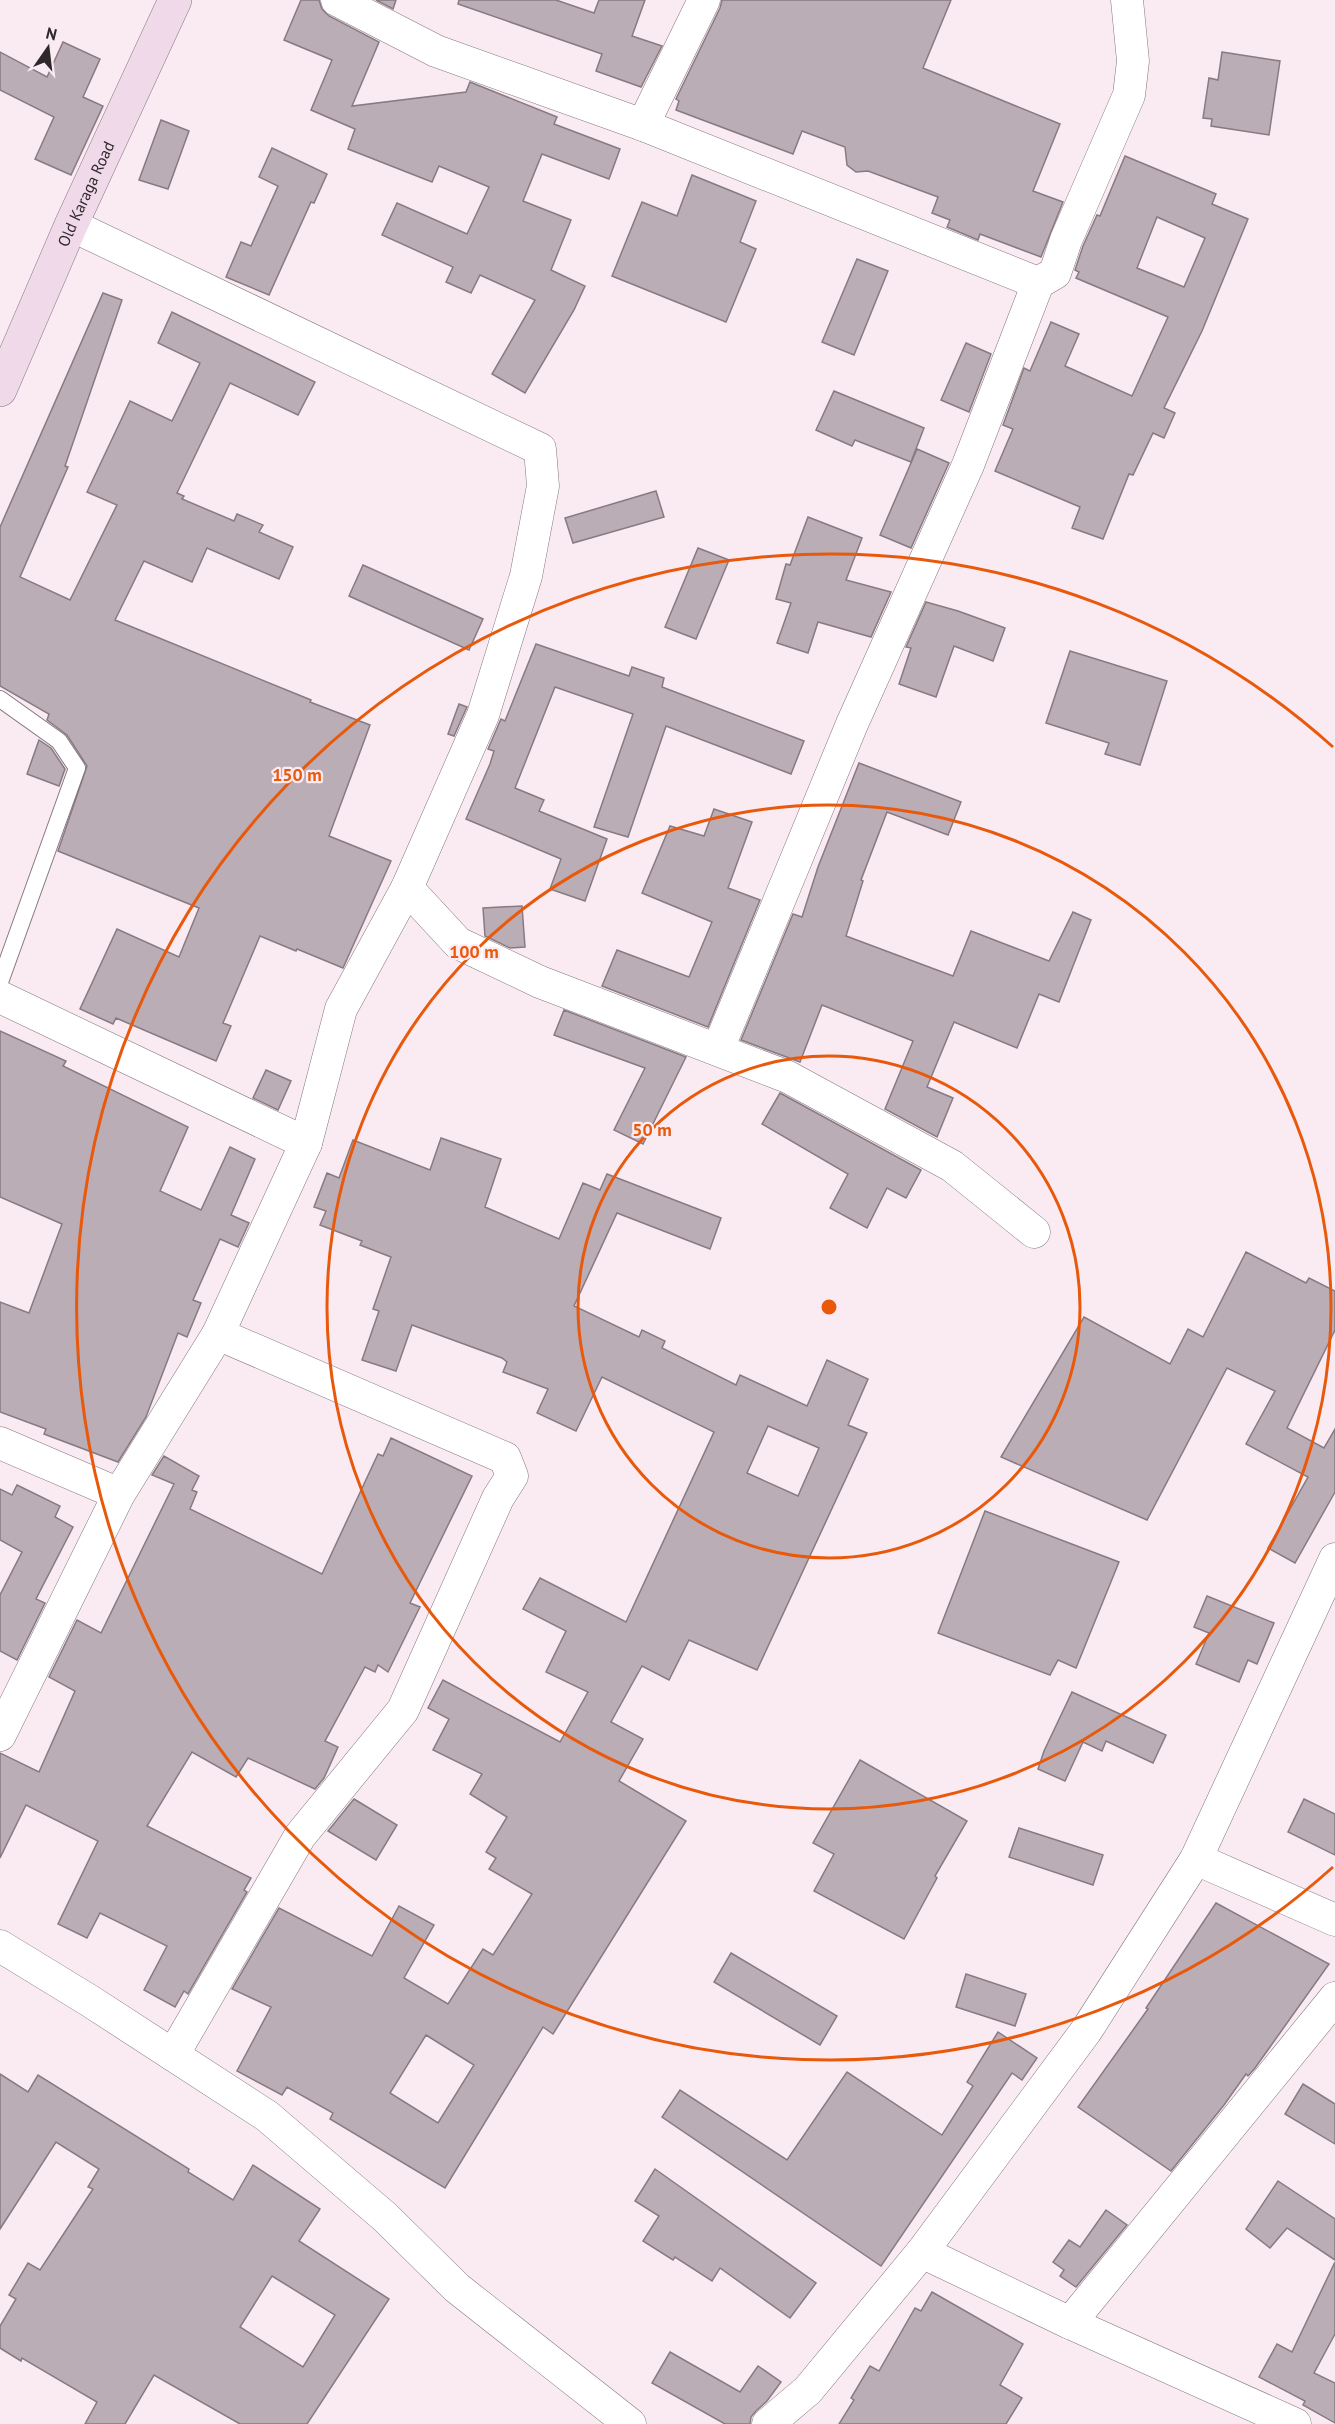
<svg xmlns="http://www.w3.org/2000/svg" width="1335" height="2424" font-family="'PT Sans',sans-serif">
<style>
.building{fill:#bbadb5;stroke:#877a82;stroke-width:1.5;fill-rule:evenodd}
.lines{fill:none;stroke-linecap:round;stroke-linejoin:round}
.lane-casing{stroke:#84777f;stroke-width:18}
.street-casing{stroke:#84777f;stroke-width:33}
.secondary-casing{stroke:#84777f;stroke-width:34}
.lane{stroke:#fff;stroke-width:16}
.street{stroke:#fff;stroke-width:32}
.secondary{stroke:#f0d9e8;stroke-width:33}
.ring{fill:none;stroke:#e8590c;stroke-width:3}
.labels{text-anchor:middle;stroke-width:4.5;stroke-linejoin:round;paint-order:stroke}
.street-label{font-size:16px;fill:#2e282b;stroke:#faebf3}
.centre{fill:#e8590c;stroke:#faebf3;stroke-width:3}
.ring-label{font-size:18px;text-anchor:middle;font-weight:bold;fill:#e8590c;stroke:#faebf3;stroke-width:4.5;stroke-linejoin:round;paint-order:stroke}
</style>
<rect width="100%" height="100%" fill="#faebf3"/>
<g class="building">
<polygon points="301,0 319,0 322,9 329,16 379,42 352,106 466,92 470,82 557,117 554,124 620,149 609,179 542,154 523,201 571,220 551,270 585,286 574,310 525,393 492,374 535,300 480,275 471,293 446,282 453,267 382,235 397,203 467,234 489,187 439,166 432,182 348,149 355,129 311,110 332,60 284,40"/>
<polygon points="376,0 396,0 393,9"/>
<polygon points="459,0 556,0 594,13 599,0 645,0 632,36 662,46 641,87 596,71 602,54 458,4"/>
<polygon points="722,0 951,0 923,68 1060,124 1033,191 1063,202 1041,257 980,234 978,240 947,227 950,220 932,213 938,197 868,171 856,172 847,165 845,147 802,131 793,154 676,110 679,101 676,99 720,8"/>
<polygon points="63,42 100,59 83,97 103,106 71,175 35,159 54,117 0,90 0,52 47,77"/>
<polygon points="1222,52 1280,61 1269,135 1211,126 1212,119 1203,118 1209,78 1218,80"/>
<polygon points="161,120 189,131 168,189 139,180"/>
<polygon points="272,148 327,174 314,203 311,202 269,295 226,277 241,242 251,246 278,186 259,177"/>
<path d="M 1125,156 L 1216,194 L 1212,204 L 1248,219 L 1202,331 L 1164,408 L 1175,413 L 1164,438 L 1153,433 L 1133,475 L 1129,474 L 1103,539 L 1072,528 L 1080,507 L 995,471 L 1013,429 L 1003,425 L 1024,368 L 1030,371 L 1051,322 L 1079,334 L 1065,366 L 1132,396 L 1168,317 L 1076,278 L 1079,272 L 1075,270 L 1083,246 L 1097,215 L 1100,216 ZM 1157,217 L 1205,238 L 1184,287 L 1137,268 Z"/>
<polygon points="692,175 756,201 740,242 756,249 726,322 612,276 642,202 677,216"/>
<polygon points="857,259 888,271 854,355 822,342"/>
<polygon points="103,293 122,300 65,466 68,467 20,577 70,600 117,505 87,492 130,401 172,421 200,363 158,343 172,312 315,382 298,415 230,383 177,493 184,496 182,499 234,521 237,514 263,525 259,532 293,547 279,579 207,548 192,582 144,561 115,620 311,700 310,702 370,725 329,836 391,861 343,968 297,949 296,951 260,936 223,1023 231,1026 216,1061 116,1018 113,1024 80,1009 117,929 179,957 199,908 58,851 87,766 67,735 47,720 49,714 0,686 0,527"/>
<polygon points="966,343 991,354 969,412 941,400"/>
<polygon points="834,391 924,428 911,462 855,440 852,446 816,430"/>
<polygon points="917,449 949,463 911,548 880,535"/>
<polygon points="656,491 664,517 573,543 565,518"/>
<polygon points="808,517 862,538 846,580 891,592 871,637 818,622 808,653 777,643 791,603 776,599 786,564 790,565"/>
<polygon points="698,548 729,560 696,639 665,627"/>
<polygon points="363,565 483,619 469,650 349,596"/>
<polygon points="926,602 958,611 1005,628 993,661 954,646 936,697 899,684 911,648 906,647"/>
<polygon points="536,644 629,676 632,667 664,678 662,687 804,741 791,774 666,726 628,837 594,827 633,714 555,687 515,788 544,800 539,811 607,839 585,901 550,889 561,859 466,819 490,764 494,751 488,749 501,719 505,721"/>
<polygon points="1070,651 1167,681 1140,765 1105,754 1109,743 1046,723"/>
<polygon points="459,704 467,707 454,736 448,734"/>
<polygon points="39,740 51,748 65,769 59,786 27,774"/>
<polygon points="859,763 961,802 948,835 887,812 861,880 863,881 846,936 953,976 971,931 1049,961 1073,912 1091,920 1059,1002 1039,994 1017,1048 954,1022 927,1087 953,1098 937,1137 885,1109 913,1041 822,1005 800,1062 741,1040 793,914 802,917 818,867"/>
<polygon points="714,809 752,822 728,888 760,900 708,1027 602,986 617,950 689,977 712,922 642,893 670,826 704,836"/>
<polygon points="522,906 525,947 510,948 485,936 483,908"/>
<polygon points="564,1010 686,1057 643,1144 614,1130 645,1068 554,1035"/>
<polygon points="0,1031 66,1061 63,1066 188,1127 160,1191 201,1210 230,1147 255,1159 231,1215 249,1223 238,1247 220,1239 193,1300 201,1303 187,1337 178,1333 146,1417 118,1462 44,1434 46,1429 0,1412 0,1302 29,1313 62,1224 0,1197"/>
<polygon points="266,1070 291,1081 278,1110 253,1098"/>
<polygon points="780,1093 921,1170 906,1198 887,1188 867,1228 830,1208 848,1174 762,1124"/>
<path d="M 441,1138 L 501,1159 L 485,1207 L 559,1239 L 583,1183 L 600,1190 L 607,1174 L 721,1218 L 710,1249 L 617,1213 L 574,1306 L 639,1337 L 642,1330 L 665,1341 L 662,1348 L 736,1385 L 740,1375 L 807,1406 L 827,1360 L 868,1379 L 848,1425 L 867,1433 L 757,1670 L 689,1640 L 669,1680 L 642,1666 L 611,1722 L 643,1739 L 619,1781 L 686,1821 L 553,2034 L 543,2027 L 445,2188 L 330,2119 L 333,2113 L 287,2087 L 282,2095 L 237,2071 L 271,2007 L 232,1989 L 279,1908 L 372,1956 L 399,1906 L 434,1925 L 404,1978 L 448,2004 L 483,1949 L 493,1955 L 532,1894 L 489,1869 L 496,1858 L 486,1852 L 507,1817 L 470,1794 L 482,1774 L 433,1750 L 449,1719 L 428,1708 L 443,1680 L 560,1742 L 588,1692 L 546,1672 L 566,1631 L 523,1609 L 540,1578 L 626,1622 L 714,1432 L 602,1377 L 576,1431 L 537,1413 L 548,1389 L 503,1372 L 507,1362 L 502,1358 L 412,1325 L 396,1371 L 362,1360 L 379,1311 L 373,1309 L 391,1257 L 360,1245 L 362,1241 L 320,1225 L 326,1211 L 314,1207 L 327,1173 L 339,1178 L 353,1140 L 430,1170 ZM 768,1426 L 819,1448 L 798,1496 L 747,1473 ZM 426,2035 L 474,2065 L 438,2123 L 390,2093 Z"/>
<polygon points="1246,1252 1306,1283 1309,1278 1335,1291 1335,1330 1287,1428 1324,1448 1335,1429 1335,1492 1295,1563 1268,1548 1308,1477 1246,1444 1275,1391 1227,1368 1147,1520 1001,1457 1084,1317 1170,1364 1188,1329 1203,1337"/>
<polygon points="391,1438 472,1476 410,1603 420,1607 388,1672 378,1665 375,1672 365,1667 325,1741 338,1747 324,1778 315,1789 248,1758 236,1777 192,1752 147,1826 251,1878 244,1890 247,1892 188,1994 184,1991 175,2007 144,1990 167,1946 100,1913 87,1938 58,1924 98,1841 26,1805 0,1858 0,1753 39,1772 75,1691 49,1677 77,1620 101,1633 174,1484 152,1475 164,1456 199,1476 192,1490 197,1492 190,1509 322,1574 378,1454 383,1456"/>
<polygon points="17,1485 60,1506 55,1517 73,1527 36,1599 45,1603 17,1660 0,1651 0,1595 22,1552 0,1540 0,1489 12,1495"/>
<polygon points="985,1511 1119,1562 1076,1668 1058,1660 1050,1675 938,1633"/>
<polygon points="1207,1596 1274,1623 1257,1664 1248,1660 1239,1682 1196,1664 1209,1633 1194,1627"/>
<polygon points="1072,1692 1166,1735 1153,1763 1106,1741 1102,1751 1083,1742 1065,1781 1038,1769 1044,1751"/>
<polygon points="860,1760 967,1821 935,1876 937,1878 904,1939 814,1891 834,1854 813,1843"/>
<polygon points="354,1799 397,1825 376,1860 328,1831"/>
<polygon points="1304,1799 1335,1814 1335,1855 1288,1832"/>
<polygon points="1019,1828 1103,1855 1093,1885 1009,1857"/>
<polygon points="1216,1903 1329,1964 1255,2068 1248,2076 1246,2074 1224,2105 1171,2171 1078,2107 1148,2009 1146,2008"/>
<polygon points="731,1953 837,2016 820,2045 714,1982"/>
<polygon points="966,1974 1026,1994 1015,2026 956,2007"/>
<polygon points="998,2032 1037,2058 1022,2080 1012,2073 881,2266 662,2117 680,2090 787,2160 847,2072 942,2135 973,2086 967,2082"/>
<path d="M 0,2074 L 28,2092 L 38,2075 L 189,2169 L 188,2172 L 233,2200 L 253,2165 L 320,2209 L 299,2241 L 389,2299 L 307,2424 L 240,2424 L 154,2375 L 125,2424 L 85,2424 L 97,2402 L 22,2358 L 21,2361 L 0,2348 L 0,2326 L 16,2299 L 9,2295 L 28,2263 L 40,2270 L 93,2189 L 88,2187 L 99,2169 L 56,2142 L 0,2229 ZM 272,2276 L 335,2315 L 303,2367 L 240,2327 Z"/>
<polygon points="1303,2084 1335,2104 1335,2144 1285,2114"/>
<polygon points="655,2169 816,2283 790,2318 720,2268 712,2281 675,2257 673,2260 643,2241 659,2216 635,2201"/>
<polygon points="1278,2181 1335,2219 1335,2260 1287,2228 1270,2248 1246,2229"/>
<polygon points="1106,2210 1127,2225 1076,2287 1060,2276 1064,2270 1053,2262 1069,2240 1080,2247"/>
<polygon points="1335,2262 1335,2334 1314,2373 1335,2383 1335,2423 1303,2405 1305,2401 1259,2377 1277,2344 1292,2352"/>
<polygon points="932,2292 1023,2344 1000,2385 1022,2398 1006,2424 839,2424 854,2400 851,2398 870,2366 879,2371 915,2308 921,2311"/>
<polygon points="670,2352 740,2392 758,2366 781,2382 767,2401 756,2411 751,2417 750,2424 725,2424 652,2383"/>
</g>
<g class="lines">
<g class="lane-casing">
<polyline id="lane" points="0,699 59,741 77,768 0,982"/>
</g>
<g class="street-casing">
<g id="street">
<polyline points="337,0 436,51 643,125 1038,283 1055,273 1066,240 1129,95 1133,61 1127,0"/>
<polyline points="643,125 704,0"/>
<polyline points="71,225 540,449 543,486 526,576 483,715 407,888 341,1009 306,1143 218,1334 119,1494"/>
<polyline points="407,888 458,943 540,982 788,1077 952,1166 1034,1232"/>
<polyline points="0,997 306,1143"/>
<polyline points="718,1049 852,724 968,465 1038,283"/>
<polyline points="0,1443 119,1494 0,1735"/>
<polyline points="1196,1859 1335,1920"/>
<polyline points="0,1946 90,2001 267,2116 385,2217 457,2288 630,2424"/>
<polyline points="173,2055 300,1836 403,1710 498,1498 512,1476 505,1458 218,1334"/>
<polyline points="922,2252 1070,2323 1295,2424"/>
<polyline points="1070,2323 1335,1998"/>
<polyline points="768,2424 808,2390 922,2252 1086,2031 1196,1859 1335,1559"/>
</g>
</g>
<g class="secondary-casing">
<g id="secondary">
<path id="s1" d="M 0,390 L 71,225 L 175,0"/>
</g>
</g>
<use href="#lane" class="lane"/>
<use href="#street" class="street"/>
<use href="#secondary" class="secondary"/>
</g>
<g class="ring">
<circle cx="829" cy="1307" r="251"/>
<circle cx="829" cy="1307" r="502"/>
<path d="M1333 1867A753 753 0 1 1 1333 747"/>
</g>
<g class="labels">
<g class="street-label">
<text dy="6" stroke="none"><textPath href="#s1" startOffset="214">Old Karaga Road</textPath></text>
</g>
</g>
<circle cx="829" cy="1307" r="9" class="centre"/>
<g class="ring-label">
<text x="297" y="781">150 m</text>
<text x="474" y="958">100 m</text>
<text x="652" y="1136">50 m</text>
</g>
<g transform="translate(48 48) rotate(14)" stroke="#faebf3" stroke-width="4.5" paint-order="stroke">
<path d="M0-4.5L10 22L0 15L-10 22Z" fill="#2e282b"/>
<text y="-9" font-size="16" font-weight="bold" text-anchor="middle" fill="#2e282b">N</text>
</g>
</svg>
